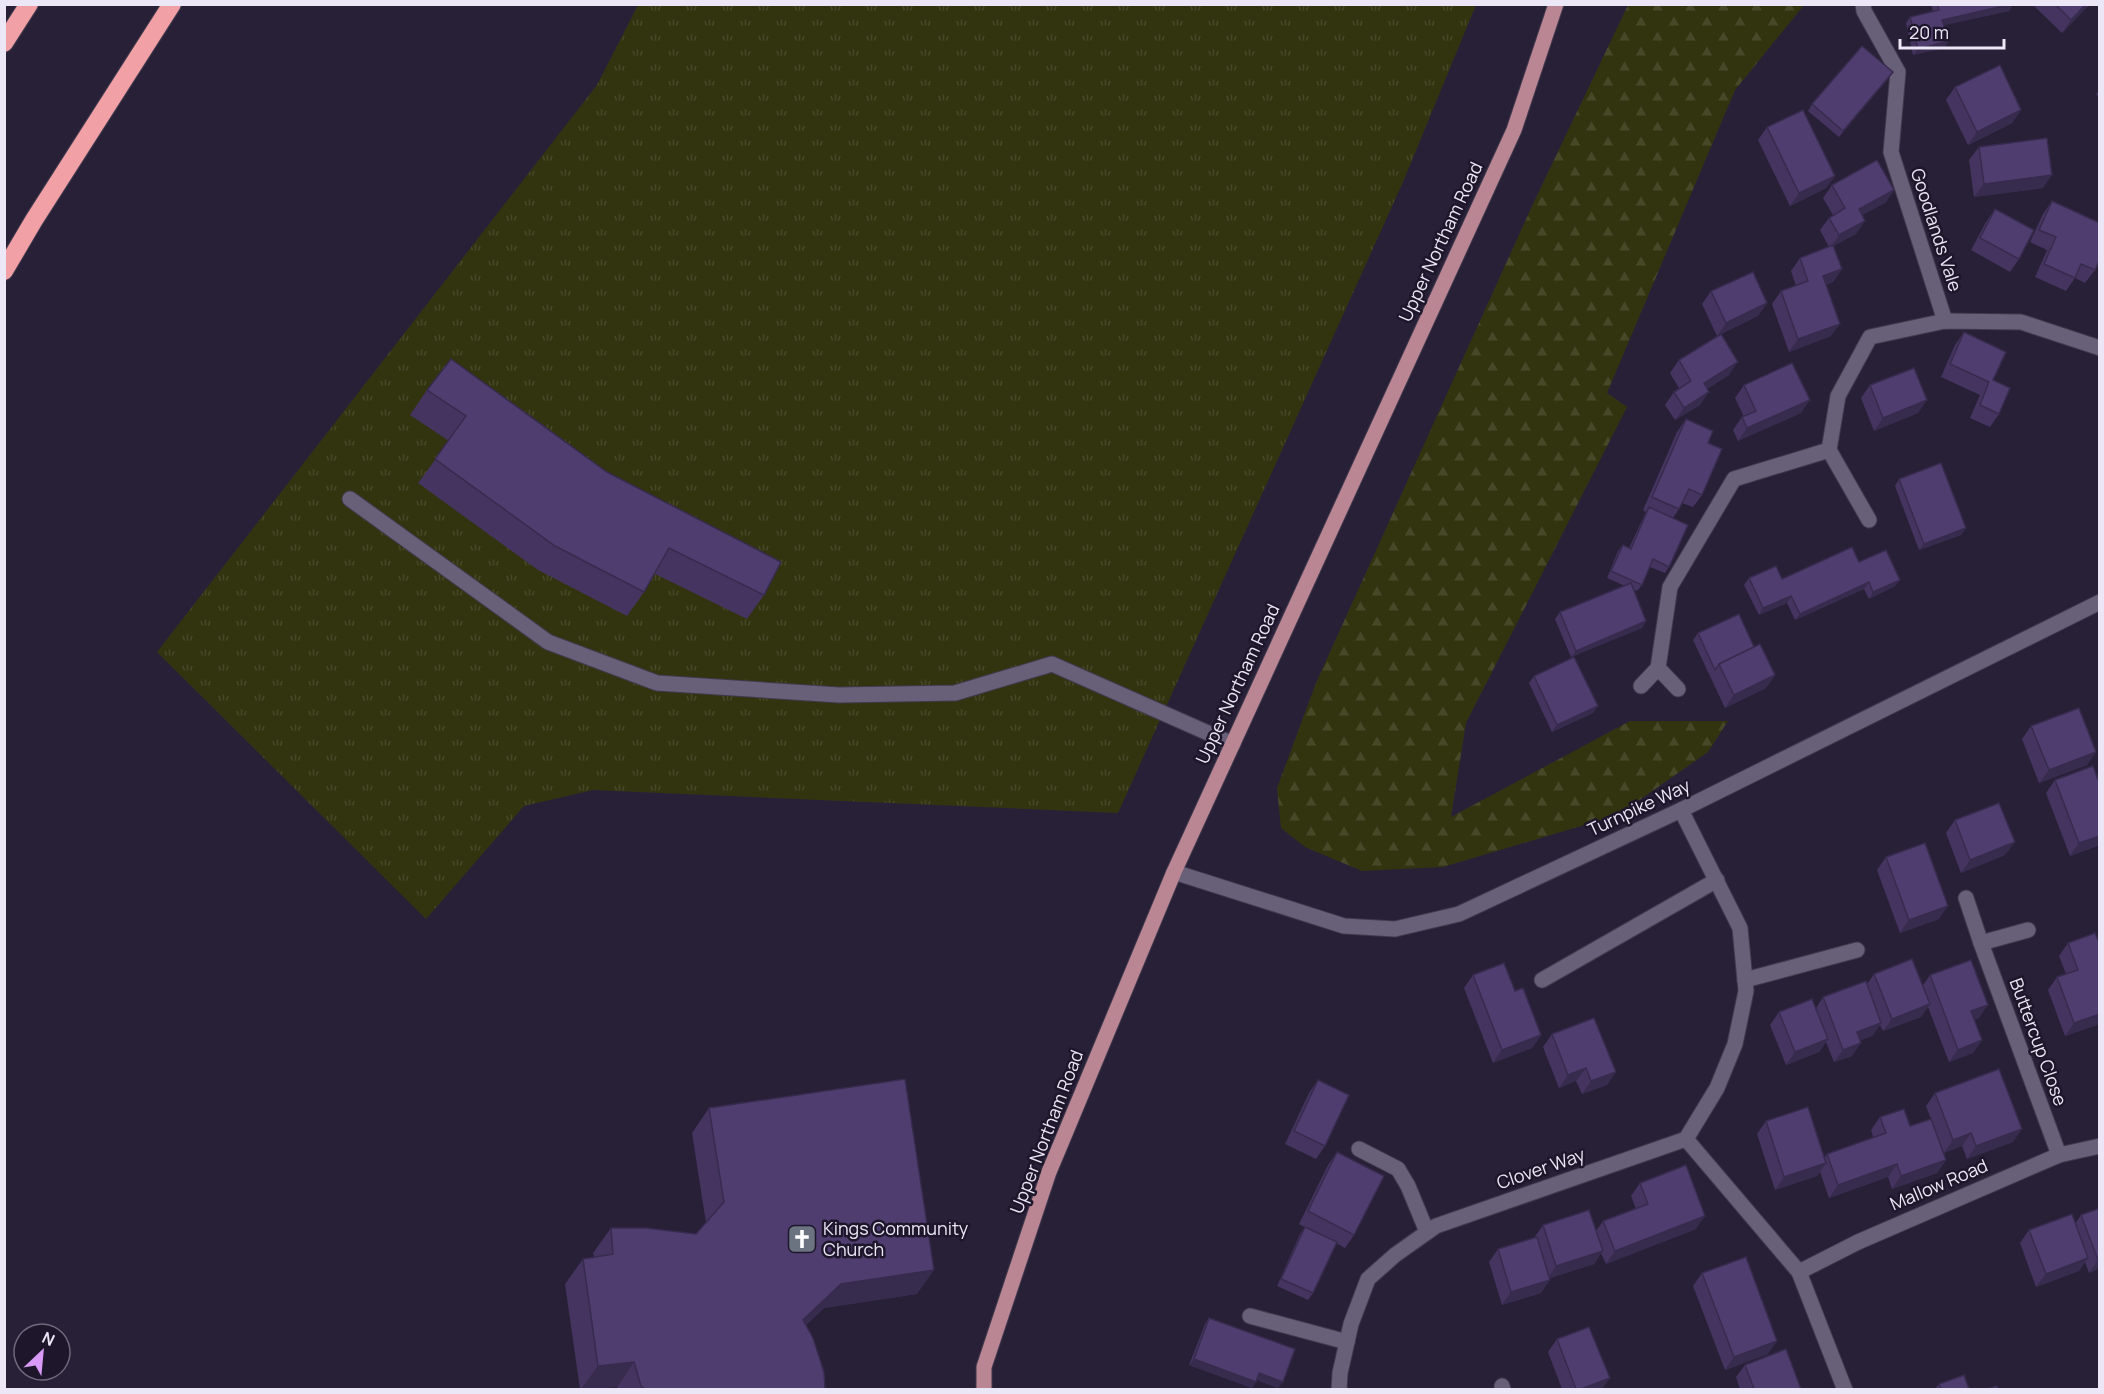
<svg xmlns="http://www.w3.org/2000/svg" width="2104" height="1394" font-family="Manrope,sans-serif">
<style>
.grass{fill:url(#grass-tufts)}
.forest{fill:url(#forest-firs)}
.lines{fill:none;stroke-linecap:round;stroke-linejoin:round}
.minor-casing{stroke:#413a4d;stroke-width:17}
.major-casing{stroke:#413a4d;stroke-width:17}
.highway-casing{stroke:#413a4d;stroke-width:20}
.minor{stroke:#685f79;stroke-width:15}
.major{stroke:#ba8694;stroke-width:15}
.highway{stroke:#f1a0a6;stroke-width:18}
.wall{fill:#44345f}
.shaded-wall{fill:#372b4e}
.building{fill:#4f3d6f;stroke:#372b4e;stroke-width:1.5}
.labels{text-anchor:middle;stroke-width:5;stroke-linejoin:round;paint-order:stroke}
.street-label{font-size:18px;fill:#ebe7f6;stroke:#1e172c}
.poi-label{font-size:18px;fill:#ebe7f6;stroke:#1e172c;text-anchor:start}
</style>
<defs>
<pattern id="grass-tufts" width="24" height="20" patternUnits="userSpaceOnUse" patternTransform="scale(1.5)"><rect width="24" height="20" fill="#323410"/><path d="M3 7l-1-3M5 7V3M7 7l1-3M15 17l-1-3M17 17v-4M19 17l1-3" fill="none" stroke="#464828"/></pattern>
<pattern id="forest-firs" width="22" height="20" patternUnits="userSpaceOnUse" patternTransform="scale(1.5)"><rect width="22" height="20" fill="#323410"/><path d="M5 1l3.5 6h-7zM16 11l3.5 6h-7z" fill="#464828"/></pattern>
</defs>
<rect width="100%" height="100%" fill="#282037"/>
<polygon class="grass" points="638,5 1476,5 1403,182 1118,813 593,790 524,806 426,919 157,652 597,85"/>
<polygon class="forest" points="1628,5 1804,5 1735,90 1607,393 1627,407 1466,723 1451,817 1630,721 1728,721 1708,752 1618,815 1443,867 1362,871 1305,847 1281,828 1277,788 1316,683 1532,206"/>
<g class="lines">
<g class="minor-casing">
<g id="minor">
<polyline points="1863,4 1864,11 1898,72 1891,152 1945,321"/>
<polyline points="350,499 548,642 657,683 839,695 955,693 1052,664 1233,744"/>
<polyline points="1869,520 1829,450 1838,396 1870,337 1945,321 2021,322 2100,348"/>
<polyline points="1658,668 1678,689"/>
<polyline points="1641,686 1658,668 1670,587 1734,479 1829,450"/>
<polyline points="1174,872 1344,926 1395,929 1459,914 1681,810 2100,602"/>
<polyline points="1966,898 1981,943 2059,1155"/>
<polyline points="1981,943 2028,930"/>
<polyline points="1542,980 1717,880"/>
<polyline points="1745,980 1857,950"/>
<polyline points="1686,1139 1799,1272 1845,1390"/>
<polyline points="1359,1149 1398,1169 1408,1186 1427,1232"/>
<polyline points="1799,1272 1858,1242 2059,1155 2100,1146"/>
<polyline points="1250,1316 1347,1342"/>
<polyline points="1502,1386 1503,1390"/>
<polyline points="1339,1390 1340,1373 1351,1324 1368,1279 1395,1255 1436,1226 1686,1139 1717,1088 1735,1044 1746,991 1740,928 1681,810"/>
</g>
</g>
<g class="major-casing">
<polyline id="major" points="984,1390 984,1367 1049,1172 1062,1141 1174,872 1514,130 1556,4"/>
</g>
<g class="highway-casing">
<g id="highway">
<polyline points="4,43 29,4"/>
<polyline points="4,271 34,220 172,4"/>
</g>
</g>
<use href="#minor" class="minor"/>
<use href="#major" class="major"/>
<use href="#highway" class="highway"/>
</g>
<g class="wall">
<polygon points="1931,4 2013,4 2009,11 1944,25 1949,41 1944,48 1913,55 1906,23 1910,17 1933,12"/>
<polygon points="2032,4 2090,4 2062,33"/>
<polygon points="1893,72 1839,137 1808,111 1812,104"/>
<polygon points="1955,87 2021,110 2012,123 1968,145 1946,100"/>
<polygon points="2100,90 2100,98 2096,94"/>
<polygon points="1767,127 1835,176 1826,188 1790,206 1758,140"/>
<polygon points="1979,147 2043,188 1974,197 1969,160"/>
<polygon points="1832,185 1894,190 1885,203 1862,215 1856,234 1833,246 1842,269 1833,282 1826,285 1831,336 1789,352 1772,304 1781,291 1796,286 1791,271 1800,258 1829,247 1820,230 1829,218 1833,215 1823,198"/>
<polygon points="2052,201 2095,270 2085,283 2075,278 2066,291 2035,277 2047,250 2030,242 2043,214"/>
<polygon points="1995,209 2019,259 2010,272 1971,250 1986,222"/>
<polygon points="1711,291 1767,303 1758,316 1717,336 1702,304"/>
<polygon points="1964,332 1993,380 1999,414 1990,427 1970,418 1980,395 1941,377 1955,345"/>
<polygon points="1679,360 1729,375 1707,389 1700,405 1675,420 1665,405 1674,392 1679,388 1670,373"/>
<polygon points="1744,385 1801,413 1738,441 1733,430 1742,417 1744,417 1735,398"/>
<polygon points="1870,385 1918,413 1874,431 1861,398"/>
<polygon points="427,390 764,595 747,619 655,574 644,592 627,616 538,570 418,483 449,441 410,415"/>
<polygon points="1686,419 1708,443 1702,495 1693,507 1682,503 1679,509 1673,518 1669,567 1665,573 1650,567 1642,585 1637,591 1633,589 1646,621 1642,628 1571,657 1555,619 1560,612 1625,586 1607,578 1618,551 1623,545 1629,548 1646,512 1643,510 1677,432"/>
<polygon points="1899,479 1966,528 1961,535 1919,550 1895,486"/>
<polygon points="1859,562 1895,586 1869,599 1864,589 1795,620 1787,603 1759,615 1744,585 1749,578 1782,579"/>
<polygon points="1698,633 1754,647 1775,675 1766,688 1725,708 1693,640"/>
<polygon points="1534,676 1593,713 1552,732 1529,683"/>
<polygon points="2031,726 2096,752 2087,765 2039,783 2022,739"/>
<polygon points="2055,780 2100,845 2070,856 2046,793"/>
<polygon points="1955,820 2005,855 1961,873 1946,833"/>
<polygon points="1886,857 1939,919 1900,933 1877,870"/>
<polygon points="2068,943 2100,945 2100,1024 2065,1036 2048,990 2057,977 2066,974 2059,956"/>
<polygon points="1874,974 1923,985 1930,975 1979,1018 1974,1020 1982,1040 1973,1053 1949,1062 1928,1007 1921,1017 1883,1031 1880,1025 1872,1036 1860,1040 1852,1056 1834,1062 1826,1042 1819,1052 1786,1065 1770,1025 1779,1012 1816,1008 1823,997 1867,984"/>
<polygon points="1473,975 1515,991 1541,1035 1532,1048 1493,1063 1464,988"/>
<polygon points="1552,1034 1607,1085 1582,1094 1576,1081 1559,1088 1543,1047"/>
<polygon points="1318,1080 1325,1146 1316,1159 1285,1144 1309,1093"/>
<polygon points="1935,1093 2013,1142 1967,1159 1962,1146 1944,1153 1932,1121 1946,1160 1937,1173 1892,1189 1888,1177 1829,1198 1820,1172 1817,1176 1775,1190 1757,1134 1766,1121 1824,1158 1827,1154 1873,1137 1871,1130 1880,1117 1910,1126 1931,1119 1926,1106"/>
<polygon points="709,1108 917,1294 824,1308 806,1325 825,1389 618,1389 617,1387 580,1389 565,1284 583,1259 594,1257 593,1253 611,1228 696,1234 706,1223 692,1133"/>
<polygon points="1337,1152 1354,1235 1345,1248 1336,1243 1313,1293 1308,1300 1277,1286 1300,1234 1305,1227 1306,1228 1299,1224 1328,1165"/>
<polygon points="1640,1183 1696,1229 1606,1264 1601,1253 1594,1264 1550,1278 1541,1293 1502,1305 1489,1262 1498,1249 1534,1238 1543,1225 1596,1231 1603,1221 1636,1209 1631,1196"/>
<polygon points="2100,1208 2100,1268 2089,1273 2085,1262 2079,1271 2036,1287 2020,1243 2029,1230 2075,1224 2081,1215"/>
<polygon points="1702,1273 1768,1354 1725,1370 1693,1286"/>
<polygon points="1209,1318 1278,1388 1257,1380 1252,1388 1189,1365 1205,1324"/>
<polygon points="1557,1339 1602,1389 1562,1389 1548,1352"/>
<polygon points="1745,1365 1801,1389 1740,1389 1736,1377"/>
<polygon points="1939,1384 1969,1389 1935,1389"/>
</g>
<g class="shaded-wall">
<polygon points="2013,4 2009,11 1937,27 1942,20"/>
<polygon points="2086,4 2090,4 2062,33 2071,20"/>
<polygon points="1949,41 1944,48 1913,55 1918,49"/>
<polygon points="1893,72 1888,79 1839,137 1843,131"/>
<polygon points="2021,110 2012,123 1968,145 1977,132"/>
<polygon points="2052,175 2043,188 1974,197 1984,184"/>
<polygon points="1835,176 1826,188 1790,206 1799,193"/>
<polygon points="1894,190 1885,203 1850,222 1859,209"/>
<polygon points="1865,221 1856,234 1830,248 1839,235"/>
<polygon points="1842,269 1833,282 1814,289 1823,276"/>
<polygon points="1767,303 1758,316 1717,336 1726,323"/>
<polygon points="1840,324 1831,336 1789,352 1798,339"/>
<polygon points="1738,362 1729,375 1695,396 1704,383"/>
<polygon points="1709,392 1700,405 1675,420 1684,408"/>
<polygon points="1810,400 1801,413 1738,441 1747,428"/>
<polygon points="1927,400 1918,413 1874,431 1883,418"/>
<polygon points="1966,528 1961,535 1919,550 1924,544"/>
<polygon points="1900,580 1895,586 1869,599 1873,592"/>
<polygon points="1869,582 1864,589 1795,620 1800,614"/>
<polygon points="1791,596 1787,603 1759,615 1763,608"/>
<polygon points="1646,621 1642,628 1571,657 1576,651"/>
<polygon points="1775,675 1766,688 1725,708 1734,695"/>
<polygon points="1598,706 1593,713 1552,732 1557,725"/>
<polygon points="2096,752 2087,765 2039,783 2049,770"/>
<polygon points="2100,836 2100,845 2070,856 2079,843"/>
<polygon points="2015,842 2005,855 1961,873 1970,860"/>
<polygon points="1948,906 1939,919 1900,933 1909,920"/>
<polygon points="1930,1004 1921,1017 1883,1031 1892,1019"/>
<polygon points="1988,1005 1979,1018 1962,1024 1971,1011"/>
<polygon points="2100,1014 2100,1024 2065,1036 2074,1023"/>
<polygon points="1881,1023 1872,1036 1848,1045 1857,1032"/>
<polygon points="1541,1035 1532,1048 1493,1063 1502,1050"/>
<polygon points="1828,1039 1819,1052 1786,1065 1795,1052"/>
<polygon points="1982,1040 1973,1053 1949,1062 1958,1050"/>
<polygon points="1861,1043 1852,1056 1834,1062 1843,1050"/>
<polygon points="1586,1068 1576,1081 1559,1088 1568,1075"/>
<polygon points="1616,1072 1607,1085 1582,1094 1591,1081"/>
<polygon points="2022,1129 2013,1142 1967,1159 1976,1146"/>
<polygon points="1971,1133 1962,1146 1944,1153 1953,1140"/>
<polygon points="1946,1160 1937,1173 1892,1189 1901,1176"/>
<polygon points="1826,1163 1817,1176 1775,1190 1784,1177"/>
<polygon points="1897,1164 1888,1177 1829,1198 1838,1185"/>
<polygon points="1705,1216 1696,1229 1606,1264 1615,1251"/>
<polygon points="1603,1251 1594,1264 1547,1279 1556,1266"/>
<polygon points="2088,1258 2079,1271 2036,1287 2046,1274"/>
<polygon points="2100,1259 2100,1268 2089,1273 2098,1260"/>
<polygon points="934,1270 917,1294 824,1308 786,1345 803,1320 841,1284"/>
<polygon points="1550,1280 1541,1293 1502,1305 1511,1292"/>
<polygon points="1777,1341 1768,1354 1725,1370 1734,1357"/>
<polygon points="1194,1359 1256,1382 1252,1388 1189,1365"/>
<polygon points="634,1362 617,1387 581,1389 598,1366"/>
<polygon points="1259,1373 1283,1382 1278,1388 1255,1379"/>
<polygon points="1610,1378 1602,1389 1581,1389"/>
</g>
<g class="building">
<polygon points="1937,4 2012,4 1942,20 1949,41 1918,49 1910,17 1939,10"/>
<polygon points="2055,4 2086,4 2071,20"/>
<polygon points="1862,46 1893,72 1843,131 1812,104"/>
<polygon points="2000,65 2021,110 1977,132 1955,87"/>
<polygon points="1803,110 1835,176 1799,193 1767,127"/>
<polygon points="2047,138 2052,175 1984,184 1979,147"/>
<polygon points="1877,160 1894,190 1859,209 1865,221 1839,235 1829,218 1845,208 1832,185"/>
<polygon points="2052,201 2100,223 2100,259 2095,270 2081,264 2075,278 2044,264 2056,237 2039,230"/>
<polygon points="1995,209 2034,230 2019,259 1980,238"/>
<polygon points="1833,245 1842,269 1823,276 1840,324 1798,339 1781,291 1808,281 1800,258"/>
<polygon points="1753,272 1767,303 1726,323 1711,291"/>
<polygon points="1964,332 2006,352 1993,380 2010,388 1999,414 1980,405 1989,382 1950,364"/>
<polygon points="1721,334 1738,362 1704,383 1709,392 1684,408 1674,392 1691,381 1679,360"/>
<polygon points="451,359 607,472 781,562 764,595 669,548 644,592 555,546 435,459 466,416 427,390"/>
<polygon points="1792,363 1810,400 1747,428 1742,417 1756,411 1744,385"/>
<polygon points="1914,368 1927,400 1883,418 1870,385"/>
<polygon points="1686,419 1713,431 1708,443 1722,449 1702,495 1689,489 1679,509 1652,497"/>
<polygon points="1941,463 1966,528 1924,544 1899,479"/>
<polygon points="1649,507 1688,525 1669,567 1653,559 1642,585 1611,571 1623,545 1631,549"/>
<polygon points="1852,547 1859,562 1886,550 1900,580 1873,592 1869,582 1800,614 1791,596 1763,608 1749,578 1776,566 1782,579"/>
<polygon points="1631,583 1646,621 1576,651 1560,612"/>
<polygon points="1739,614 1754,647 1719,664 1715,670 1698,633"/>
<polygon points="1760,644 1775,675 1734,695 1719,664"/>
<polygon points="1574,657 1598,706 1557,725 1534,676"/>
<polygon points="2079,708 2096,752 2049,770 2031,726"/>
<polygon points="2093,766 2100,785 2100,836 2079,843 2055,780"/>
<polygon points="1999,803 2015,842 1970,860 1955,820"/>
<polygon points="1925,843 1948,906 1909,920 1886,857"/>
<polygon points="2095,933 2100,945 2100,1014 2074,1023 2057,977 2078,970 2068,943"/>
<polygon points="1912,959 1930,1004 1892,1019 1874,974"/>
<polygon points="1971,960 1988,1005 1971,1011 1982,1040 1958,1050 1930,975"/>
<polygon points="1504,963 1515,991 1523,988 1541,1035 1502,1050 1473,975"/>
<polygon points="1866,981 1881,1023 1857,1032 1861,1043 1843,1050 1823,997"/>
<polygon points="1812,999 1828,1039 1795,1052 1779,1012"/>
<polygon points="1594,1018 1616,1072 1591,1081 1586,1068 1568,1075 1552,1034"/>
<polygon points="1999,1069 2022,1129 1976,1146 1971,1133 1953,1140 1935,1093"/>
<polygon points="905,1079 934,1270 841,1284 803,1320 813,1338 824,1372 825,1389 645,1389 641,1386 634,1362 598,1366 583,1259 613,1254 611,1228 646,1228 696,1234 724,1202 709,1108"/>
<polygon points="1318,1080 1349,1095 1325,1146 1294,1131"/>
<polygon points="1808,1107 1826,1163 1784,1177 1766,1121"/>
<polygon points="1904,1109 1910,1126 1931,1119 1946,1160 1901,1176 1897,1164 1838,1185 1827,1154 1886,1133 1880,1117"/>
<polygon points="1337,1152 1384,1176 1354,1235 1308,1211"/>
<polygon points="1686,1165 1705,1216 1615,1251 1603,1221 1648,1204 1640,1183"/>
<polygon points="2100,1208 2100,1259 2098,1260 2081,1215"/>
<polygon points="1589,1210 1603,1251 1556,1266 1543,1225"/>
<polygon points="2072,1214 2088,1258 2046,1274 2029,1230"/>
<polygon points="1305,1227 1337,1242 1313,1293 1281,1279"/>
<polygon points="1537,1237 1550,1280 1511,1292 1498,1249"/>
<polygon points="1746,1257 1777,1341 1734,1357 1702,1273"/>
<polygon points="1209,1318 1295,1349 1283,1382 1259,1373 1256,1382 1194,1359"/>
<polygon points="1589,1327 1610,1378 1581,1389 1576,1389 1557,1339"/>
<polygon points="1786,1349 1801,1389 1754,1389 1745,1365"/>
<polygon points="1964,1375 1969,1389 1941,1389 1939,1384"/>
<polygon points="1997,1386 1998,1389 1987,1389"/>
</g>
<defs>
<g id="church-square" transform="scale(1.5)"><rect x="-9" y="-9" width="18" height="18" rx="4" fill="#6b7280" stroke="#1e172c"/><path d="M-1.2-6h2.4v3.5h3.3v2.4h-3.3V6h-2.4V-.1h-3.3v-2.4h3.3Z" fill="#fff"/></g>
</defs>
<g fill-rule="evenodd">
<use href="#church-square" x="802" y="1239"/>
</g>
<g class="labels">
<g class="street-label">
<text transform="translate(1936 230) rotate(72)" y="6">Goodlands Vale</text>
<text transform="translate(1441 242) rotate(-65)" y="6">Upper Northam Road</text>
<text transform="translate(1238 684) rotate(-65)" y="6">Upper Northam Road</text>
<text transform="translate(1639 808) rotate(-25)" y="6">Turnpike Way</text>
<text transform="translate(2038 1042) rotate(70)" y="6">Buttercup Close</text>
<text transform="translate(1047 1132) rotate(-69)" y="6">Upper Northam Road</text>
<text transform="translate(1541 1169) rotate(-19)" y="6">Clover Way</text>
<text transform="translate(1939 1185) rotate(-23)" y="6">Mallow Road</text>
</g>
<g class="poi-label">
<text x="823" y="1235">Kings Community<tspan x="823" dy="21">Church</tspan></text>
</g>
</g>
<rect width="2104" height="1394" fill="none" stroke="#ebe7f6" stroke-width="12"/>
<g transform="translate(42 1352) rotate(26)"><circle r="28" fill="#1e172c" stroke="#706a7d" stroke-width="1.5"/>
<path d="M0-4.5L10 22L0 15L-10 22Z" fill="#d99af7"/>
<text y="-9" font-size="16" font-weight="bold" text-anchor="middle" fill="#ebe7f6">N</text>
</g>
<path d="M1900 39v9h104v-9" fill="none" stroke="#ebe7f6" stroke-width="3"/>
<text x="1909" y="39" font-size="18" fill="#ebe7f6" stroke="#1e172c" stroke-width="4.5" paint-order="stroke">20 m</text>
</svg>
